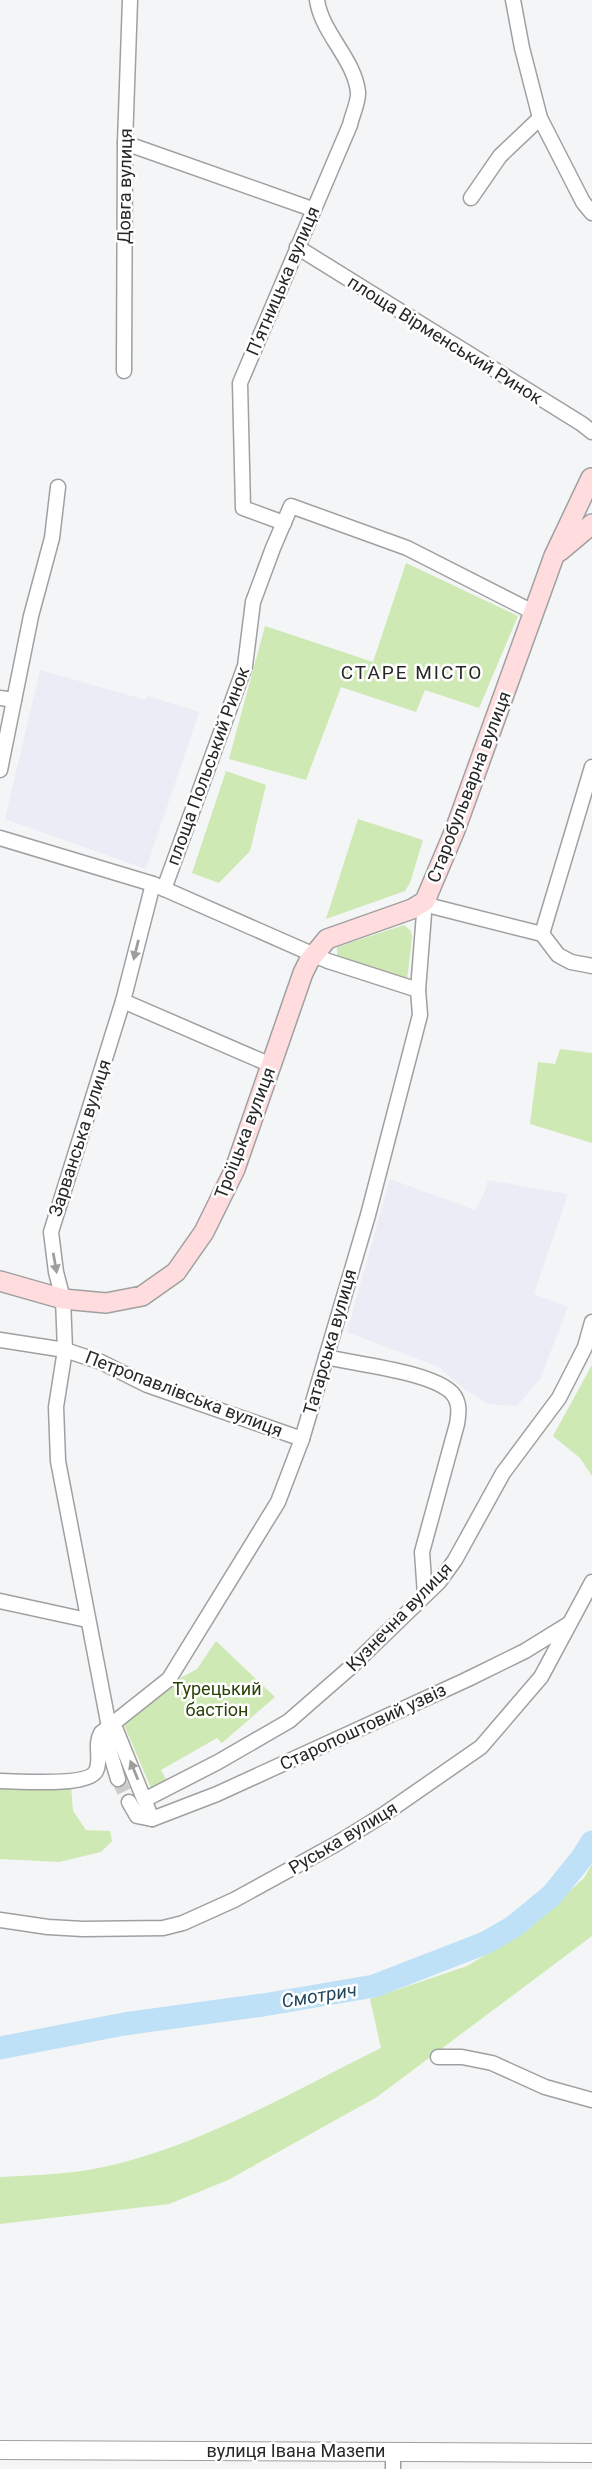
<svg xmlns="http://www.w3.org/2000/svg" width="592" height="2469" font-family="Roboto,sans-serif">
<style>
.built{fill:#ebecf5}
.green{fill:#cee9b3}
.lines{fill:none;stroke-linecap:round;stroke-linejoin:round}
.river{stroke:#bfe1f7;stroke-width:23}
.minor-tunnel{stroke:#cbcccd;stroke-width:14;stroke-dasharray:14 7;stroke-linecap:butt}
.minor-casing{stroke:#a0a0a1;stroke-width:17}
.tertiary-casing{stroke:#a0a0a1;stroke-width:20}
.secondary-casing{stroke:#a0a0a1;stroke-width:22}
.minor{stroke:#fff;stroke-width:14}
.tertiary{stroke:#fff;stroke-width:18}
.secondary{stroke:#ffddde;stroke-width:19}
.oneway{fill:#9e9e9e}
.labels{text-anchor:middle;stroke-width:5;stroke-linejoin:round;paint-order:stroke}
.street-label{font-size:18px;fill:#272727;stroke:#fff}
.park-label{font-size:18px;fill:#2a4205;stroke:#fff}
.neighbourhood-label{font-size:19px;letter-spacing:2px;fill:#272727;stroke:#fff}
.water-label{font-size:19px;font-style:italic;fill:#224960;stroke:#fff}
</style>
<rect width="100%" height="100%" fill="#f4f5f6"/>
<g class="built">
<polygon points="40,670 146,700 148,696 199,712 146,869 5,819"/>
<polygon points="390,1179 475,1210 483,1196 488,1180 568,1194 534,1294 568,1307 540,1379 517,1406 487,1404 462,1387 439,1367 347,1332"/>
</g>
<g class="green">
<polygon points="406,563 518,616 479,708 425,690 416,712 341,687 306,780 229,759 265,626 373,662"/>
<polygon points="226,771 266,785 250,851 219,883 192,873"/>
<polygon points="358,819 423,840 410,883 405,891 326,919"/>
<polygon points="404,925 411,931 412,938 407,980 337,960 337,947"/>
<polygon points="560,1049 592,1053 592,1143 530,1124 538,1062 555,1064"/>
<polygon points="592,1365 592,1476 580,1458 553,1436"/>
<polygon points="216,1641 275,1697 222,1743 217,1738 161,1770 167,1781 151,1788 122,1720 125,1708 197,1669"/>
<polygon points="0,1784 71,1785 73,1811 86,1830 110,1831 112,1841 101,1852 59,1862 0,1859"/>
<path d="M 592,1864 L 592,1936 L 377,2097 L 228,2180 L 169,2204 L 0,2224 L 0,2177 C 39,2175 79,2174 117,2164 C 211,2140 294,2091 381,2048 L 370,1999 L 467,1966 L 530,1928 L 584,1878 Z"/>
</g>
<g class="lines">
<polyline class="river" points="0,2048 124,2024 263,2005 374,1986 485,1943 513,1927 552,1895 581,1859 592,1842"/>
<polyline class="minor-tunnel" points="118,1779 129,1802"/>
<g class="minor-casing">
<g id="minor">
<polyline points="513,0 522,48 540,118 583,202 592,213"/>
<polyline points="125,143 312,209"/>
<polyline points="471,198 500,156 540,118"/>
<polyline points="297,247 582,424 592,432"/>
<polyline points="124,371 125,143 130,0"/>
<path d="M 284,523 L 243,508 L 240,383 L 350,125 C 352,115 359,101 358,92 C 354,58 322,34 317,0"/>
<polyline points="0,698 14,700"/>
<polyline points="0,770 31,616 52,538 58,487"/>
<polyline points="0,838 153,884 328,961 418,990"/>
<polyline points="164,889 245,666 253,602 273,548 291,506 407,548 533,612"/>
<polyline points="542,934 592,767"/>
<polyline points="123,1001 271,1065"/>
<polyline points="0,1340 65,1350 101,1362 147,1385 302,1439"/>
<path d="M 326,1357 C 356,1364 432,1372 452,1393 C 460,1402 459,1412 457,1424 L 422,1552 L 425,1595"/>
<polyline points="0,1601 87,1620"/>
<polyline points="109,1727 116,1730 152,1819"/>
<polyline points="118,1779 105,1735 109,1727 58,1461 56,1407 65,1350 63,1299 56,1272 51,1232 123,1001 153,884"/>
<path d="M 0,1781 C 18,1781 88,1787 96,1771 C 102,1759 94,1745 101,1733 L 169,1679 L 278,1502 L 302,1439 L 368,1215 L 420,1015 L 418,990 L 425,901 L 435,907 L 542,934 L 558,955 L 571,962 L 592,966"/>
<polyline points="146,1799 218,1762 289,1721 352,1666 439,1582 455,1560 503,1473 559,1398 585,1347 592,1322"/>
<polyline points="129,1802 137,1816 152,1819 217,1794 466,1680 525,1651 567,1625"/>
<polyline points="0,1920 48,1927 83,1929 163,1928 183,1923 234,1900 336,1844 383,1815 481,1747 541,1677 592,1582"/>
<polyline points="438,2057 462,2057 492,2063 545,2087 592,2100"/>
<polyline points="393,2452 393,2469"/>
</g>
</g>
<g class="tertiary-casing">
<polyline id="tertiary" points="0,2450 592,2453"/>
</g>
<g class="secondary-casing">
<g id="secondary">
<polyline points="560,551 592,524"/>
<polyline points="0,1281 63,1299 106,1303 142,1296 176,1272 204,1232 235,1169 303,973 309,961 327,939 412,909 425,901 455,830 554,556 591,478"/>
</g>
</g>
<use href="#minor" class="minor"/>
<use href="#tertiary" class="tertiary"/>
<use href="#secondary" class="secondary"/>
</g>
<defs><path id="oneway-solid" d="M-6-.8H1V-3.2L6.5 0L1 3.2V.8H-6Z" transform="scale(1.75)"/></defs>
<g class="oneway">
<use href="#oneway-solid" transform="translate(136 950) rotate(104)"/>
<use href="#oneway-solid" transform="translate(55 1263) rotate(80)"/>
<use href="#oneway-solid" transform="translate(134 1770) rotate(-112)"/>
</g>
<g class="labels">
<g class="street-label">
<text transform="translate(125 186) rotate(-89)" y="6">Довга вулиця</text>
<text transform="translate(283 281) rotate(-67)" y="6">Пʼятницька вулиця</text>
<text transform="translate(445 340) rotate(32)" y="6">площа Вірменський Ринок</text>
<text transform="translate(208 766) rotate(-70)" y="6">площа Польський Ринок</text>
<text transform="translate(469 787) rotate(-69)" y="6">Старобульварна вулиця</text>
<text transform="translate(245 1133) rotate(-69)" y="6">Троїцька вулиця</text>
<text transform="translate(80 1138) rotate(-72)" y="6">Зарванська вулиця</text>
<text transform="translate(330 1342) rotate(-74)" y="6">Татарська вулиця</text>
<text transform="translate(184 1394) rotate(21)" y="6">Петропавлівська вулиця</text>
<text transform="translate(399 1617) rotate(-46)" y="6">Кузнечна вулиця</text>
<text transform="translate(363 1727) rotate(-25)" y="6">Старопоштовий узвіз</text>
<text transform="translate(343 1838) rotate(-31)" y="6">Руська вулиця</text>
<text x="296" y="2457">вулиця Івана Мазепи</text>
</g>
<g class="park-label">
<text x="217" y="1695">Турецький<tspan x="217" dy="21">бастіон</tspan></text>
</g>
<g class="neighbourhood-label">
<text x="412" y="679">СТАРЕ МІСТО</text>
</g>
<g class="water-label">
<text transform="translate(319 1995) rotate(-9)" y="7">Смотрич</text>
</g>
</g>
</svg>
